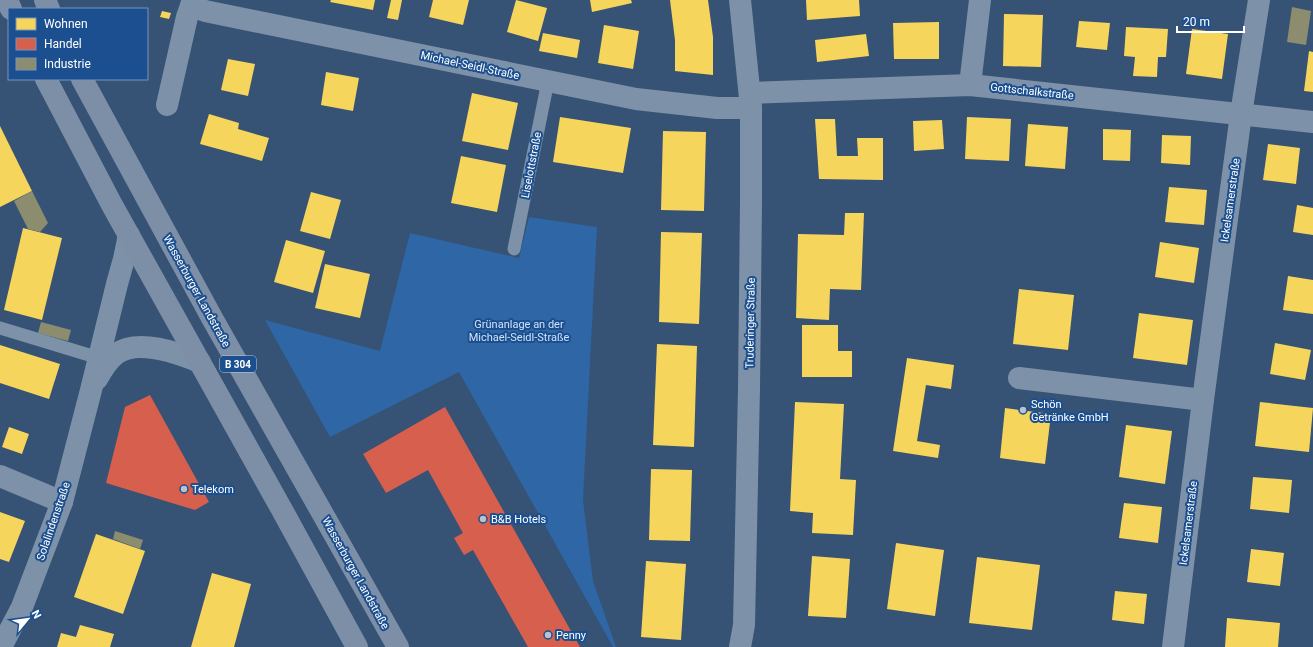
<svg xmlns="http://www.w3.org/2000/svg" width="1313" height="647" font-family="Roboto,sans-serif">
<style>
.green{fill:#2f66a5}
.homes{fill:#f6d55c}
.shops{fill:#d6604d}
.industry{fill:#8c8c6e}
.lines{fill:none;stroke-linecap:round;stroke-linejoin:round}
.service{stroke:#7d92a8;stroke-width:13}
.minor{stroke:#7d92a8;stroke-width:22}
.tertiary{stroke:#7d92a8;stroke-width:22}
.primary{stroke:#7d8ea7;stroke-width:22}
.poi-dot{fill:#b9c2ce;stroke:#1b4f8f;stroke-width:1.5}
.labels{text-anchor:middle;stroke-width:4;stroke-linejoin:round;paint-order:stroke}
.shield{fill:#1b4f8f;stroke:#bbcadd;stroke-width:1}
.shield-label{font-size:10px;font-weight:bold;fill:#fff}
.street-label{font-size:11px;fill:#fff;stroke:#1b4f8f}
.park-label{font-size:11px;fill:#cfe3fa;stroke:#1b4f8f}
.poi-label{font-size:11px;fill:#fff;stroke:#1b4f8f;text-anchor:start}
</style>
<rect width="100%" height="100%" fill="#365274"/>
<polygon class="green" points="529,217 597,227 583,500 593,581 616,647 613,647 459,372 330,437 265,320 380,351 410,233 519,258"/>
<g class="homes">
<polygon points="331,0 375,0 373,10 330,2"/>
<polygon points="391,0 402,0 398,20 387,18"/>
<polygon points="433,0 469,0 463,25 429,17"/>
<polygon points="516,0 547,8 538,41 507,32"/>
<polygon points="590,0 631,0 632,3 592,12"/>
<polygon points="670,0 708,0 713,37 713,75 675,71 675,40"/>
<polygon points="806,0 859,0 860,16 807,20"/>
<polygon points="162,11 171,13 169,19 160,17"/>
<polygon points="1004,14 1043,15 1041,67 1003,66"/>
<polygon points="1079,21 1110,23 1107,50 1076,47"/>
<polygon points="939,22 939,59 894,59 893,23"/>
<polygon points="604,25 639,31 633,69 598,63"/>
<polygon points="1126,27 1168,29 1166,57 1158,57 1157,77 1133,76 1135,57 1124,56"/>
<polygon points="1192,29 1228,34 1222,79 1186,74"/>
<polygon points="543,33 580,40 577,58 539,51"/>
<polygon points="866,34 869,56 817,62 815,40"/>
<polygon points="1309,51 1313,52 1313,92 1304,91"/>
<polygon points="228,59 255,64 248,96 221,90"/>
<polygon points="326,72 359,78 353,111 321,105"/>
<polygon points="472,93 518,103 508,150 462,141"/>
<polygon points="209,114 239,123 238,129 269,138 262,161 200,144"/>
<polygon points="560,117 631,128 623,173 553,162"/>
<polygon points="967,117 1011,119 1009,161 965,159"/>
<polygon points="815,119 835,119 837,156 858,156 857,138 883,138 883,180 819,179"/>
<polygon points="942,120 944,149 914,151 913,121"/>
<polygon points="1028,124 1068,127 1065,169 1025,166"/>
<polygon points="0,126 32,191 0,207"/>
<polygon points="1103,129 1131,130 1130,161 1103,160"/>
<polygon points="663,131 706,132 704,211 661,210"/>
<polygon points="1162,135 1191,136 1190,165 1161,163"/>
<polygon points="1268,144 1300,148 1296,184 1263,180"/>
<polygon points="461,156 506,165 497,212 451,203"/>
<polygon points="1169,187 1207,190 1204,225 1165,222"/>
<polygon points="311,192 341,200 330,239 300,231"/>
<polygon points="1297,205 1313,208 1313,235 1293,232"/>
<polygon points="845,213 864,213 861,290 830,289 829,320 796,318 798,234 844,235"/>
<polygon points="23,228 62,238 42,320 4,310"/>
<polygon points="661,232 702,233 699,324 659,322"/>
<polygon points="286,240 325,251 313,293 274,282"/>
<polygon points="1160,242 1199,248 1194,283 1155,277"/>
<polygon points="325,264 370,274 360,318 315,308"/>
<polygon points="1288,276 1313,280 1313,314 1283,310"/>
<polygon points="1019,289 1074,295 1068,350 1013,344"/>
<polygon points="1139,313 1193,320 1187,365 1133,358"/>
<polygon points="802,325 838,325 838,351 852,351 852,377 802,377"/>
<polygon points="1275,343 1311,350 1305,380 1270,374"/>
<polygon points="657,344 697,346 694,447 653,445"/>
<polygon points="0,345 60,364 49,399 0,383"/>
<polygon points="907,358 954,365 951,389 926,385 917,441 940,445 938,458 893,451"/>
<polygon points="795,402 844,404 840,479 856,480 853,535 812,533 813,513 790,511"/>
<polygon points="1260,402 1313,408 1309,452 1255,446"/>
<polygon points="1005,408 1051,414 1045,464 1000,458"/>
<polygon points="1126,425 1172,431 1165,484 1119,477"/>
<polygon points="9,427 29,434 22,454 2,447"/>
<polygon points="651,469 692,470 690,541 649,540"/>
<polygon points="1253,477 1292,480 1289,513 1250,509"/>
<polygon points="1124,503 1162,507 1158,543 1119,538"/>
<polygon points="0,512 25,521 9,562 0,559"/>
<polygon points="96,534 145,551 123,614 74,597"/>
<polygon points="896,543 944,550 935,616 887,609"/>
<polygon points="1251,549 1284,553 1280,586 1247,582"/>
<polygon points="812,556 850,559 846,618 808,616"/>
<polygon points="977,557 1040,565 1032,630 969,623"/>
<polygon points="646,561 686,564 681,640 641,637"/>
<polygon points="212,573 251,584 234,647 191,647"/>
<polygon points="1115,591 1147,594 1144,624 1112,620"/>
<polygon points="1227,618 1280,623 1278,647 1225,647"/>
<polygon points="80,625 114,634 110,647 57,647 61,633 76,637"/>
</g>
<g class="shops">
<polygon points="150,395 209,502 195,510 106,483 125,407"/>
<polygon points="445,407 580,647 528,647 473,550 464,555 454,538 463,533 428,470 386,493 363,454"/>
</g>
<g class="industry">
<polygon points="1292,7 1311,11 1306,45 1287,42"/>
<polygon points="32,191 48,223 40,232 28,229 14,201"/>
<polygon points="41,322 71,330 68,341 38,333"/>
<polygon points="115,531 143,540 140,549 113,539"/>
</g>
<g class="lines">
<g class="service">
<polyline points="514,249 548,81"/>
<polyline points="0,328 99,358"/>
</g>
<g class="minor">
<polyline points="191,6 205,11 636,99 717,108 751,108"/>
<polyline points="970,85 980,0"/>
<polyline points="750,93 970,85 1313,122"/>
<polyline points="167,105 187,17 193,0"/>
<polyline points="1019,378 1203,400"/>
<path d="M 97,379 C 102,370 108,360 116,354 C 138,338 178,353 200,362"/>
<polyline points="0,476 62,502"/>
<polyline points="1,647 22,607 62,502 91,390 117,284 124,259 129,235"/>
<polyline points="1173,647 1203,400 1241,114 1259,0"/>
</g>
<polyline class="tertiary" points="740,647 744,625 749,388 751,201 751,108 740,0"/>
<g class="primary">
<polyline points="7,0 11,9"/>
<polyline points="45,0 49,9"/>
<polyline points="46,79 112,205 281,508 357,647"/>
<polyline points="82,79 212,318 398,647"/>
</g>
</g>
<g class="poi-dot">
<circle cx="1023" cy="410" r="4"/>
<circle cx="184" cy="489" r="4"/>
<circle cx="483" cy="519" r="4"/>
<circle cx="548" cy="635" r="4"/>
</g>
<g class="labels">
<rect class="shield" x="220" y="356" width="36" height="16" rx="3"/>
<g class="shield-label">
<text x="238" y="368">B 304</text>
</g>
<g class="street-label">
<text transform="translate(470 65) rotate(12)" y="4">Michael-Seidl-Straße</text>
<text transform="translate(1032 91) rotate(6)" y="4">Gottschalkstraße</text>
<text transform="translate(531 165) rotate(-79)" y="4">Liselottstraße</text>
<text transform="translate(1230 200) rotate(-82)" y="4">Ickelsamerstraße</text>
<text transform="translate(197 291) rotate(61)" y="4">Wasserburger Landstraße</text>
<text transform="translate(750 323) rotate(-89)" y="4">Truderinger Straße</text>
<text transform="translate(53 521) rotate(-71)" y="4">Solalindenstraße</text>
<text transform="translate(1188 523) rotate(-83)" y="4">Ickelsamerstraße</text>
<text transform="translate(356 573) rotate(61)" y="4">Wasserburger Landstraße</text>
</g>
<g class="park-label">
<text x="519" y="328">Grünanlage an der<tspan x="519" dy="13">Michael-Seidl-Straße</tspan></text>
</g>
<g class="poi-label">
<text x="1031" y="408">Schön<tspan x="1031" dy="13">Getränke GmbH</tspan></text>
<text x="192" y="493">Telekom</text>
<text x="491" y="523">B&amp;B Hotels</text>
<text x="556" y="639">Penny</text>
</g>
</g>
<rect x="8" y="8" width="140" height="72" fill="#1b4f8f" stroke="#7695bc"/>
<rect x="16" y="18" width="20" height="12" fill="#f6d55c" stroke="#7695bc"/>
<text x="44" y="28" font-size="12" fill="#ffffff">Wohnen</text>
<rect x="16" y="38" width="20" height="12" fill="#d6604d" stroke="#7695bc"/>
<text x="44" y="48" font-size="12" fill="#ffffff">Handel</text>
<rect x="16" y="58" width="20" height="12" fill="#8c8c6e" stroke="#7695bc"/>
<text x="44" y="68" font-size="12" fill="#ffffff">Industrie</text>
<g transform="translate(28 619) rotate(61)" stroke="#1b4f8f" stroke-width="3" paint-order="stroke">
<path d="M0-3L7 15L0 10L-7 15Z" fill="#ffffff"/>
<text y="-6" font-size="11" font-weight="bold" text-anchor="middle" fill="#ffffff">N</text>
</g>
<path d="M1177 26v6h67v-6" fill="none" stroke="#ffffff" stroke-width="2"/>
<text x="1183" y="26" font-size="12" fill="#ffffff" stroke="#1b4f8f" stroke-width="3" paint-order="stroke">20 m</text>
</svg>
